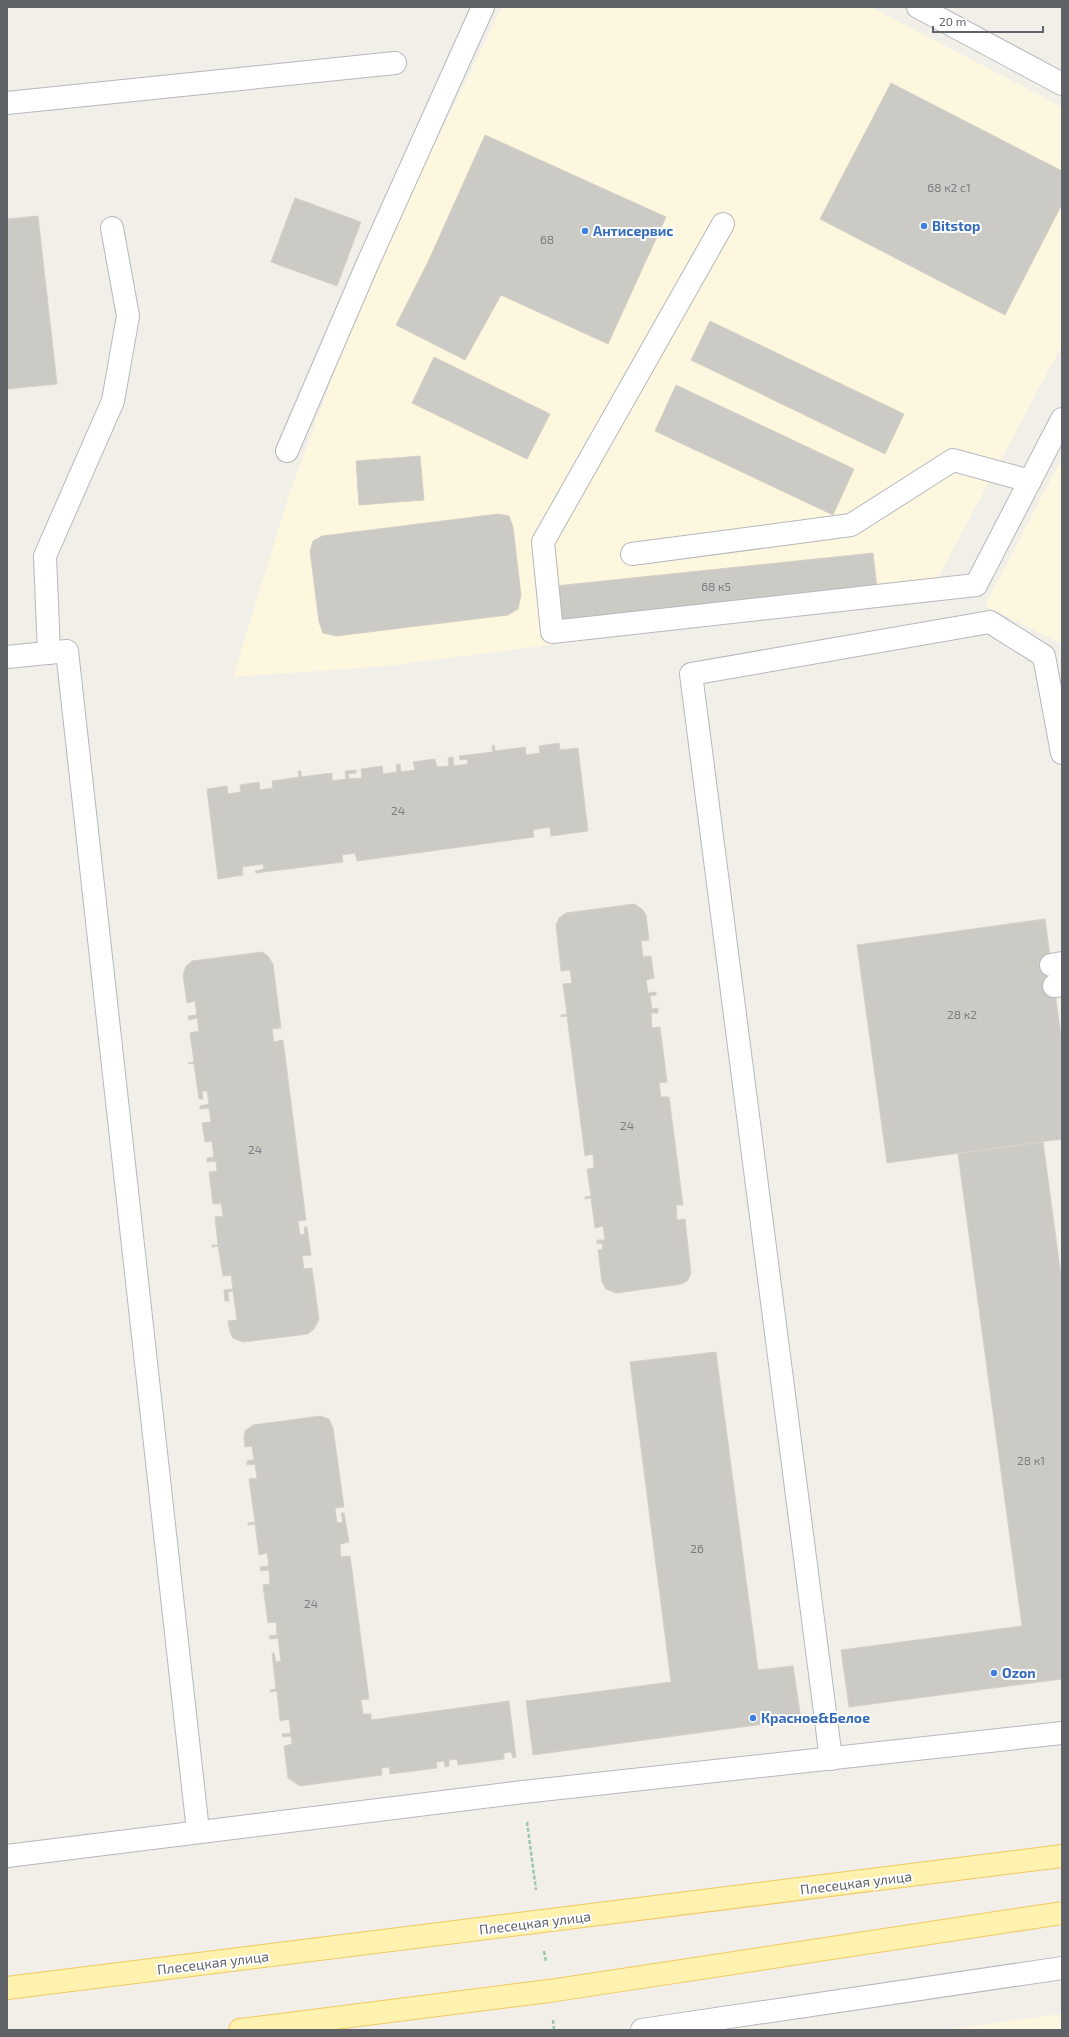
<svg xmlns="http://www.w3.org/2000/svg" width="1069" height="2037" font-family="'Exo 2',sans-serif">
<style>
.commercial{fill:#fef7e0}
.building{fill:#cccac5;stroke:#d6d1c6}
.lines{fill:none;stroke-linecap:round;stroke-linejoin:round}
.minor-casing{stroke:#b5b8bc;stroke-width:24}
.major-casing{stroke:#f2c960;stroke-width:24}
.path{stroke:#9cc7a9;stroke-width:2.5;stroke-dasharray:4 2;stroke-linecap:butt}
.minor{stroke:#fff;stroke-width:22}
.major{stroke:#fff2af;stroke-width:22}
.shop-dot{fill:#3f7fe0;stroke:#fff;stroke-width:1.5}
.labels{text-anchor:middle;stroke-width:4;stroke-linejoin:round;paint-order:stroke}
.number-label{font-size:12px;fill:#7a7d7f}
.shop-label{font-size:14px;font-weight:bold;fill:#366cbe;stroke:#fff;text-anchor:start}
.street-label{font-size:14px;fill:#5f6368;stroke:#fff}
</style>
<rect width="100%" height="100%" fill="#f1efe8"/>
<g class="commercial">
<polygon points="502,7 871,7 1062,107 1062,345 928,596 387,666 233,677 290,492 368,281"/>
<polygon points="1062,458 1062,644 985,606"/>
<polygon points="1062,2014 1062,2030 943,2030"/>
</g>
<g class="building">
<polygon points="891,83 1062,171 1062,204 1005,315 820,219"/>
<polygon points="485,135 666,217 608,344 501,295 465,360 396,325 428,262"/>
<polygon points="295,198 361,222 337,286 271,262"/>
<polygon points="38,216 57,384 7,389 7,219"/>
<polygon points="710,321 904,414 885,454 691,360"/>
<polygon points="434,357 550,414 527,459 412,403"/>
<polygon points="676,385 854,469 833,515 655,431"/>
<polygon points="420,456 424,500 359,505 356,461"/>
<polygon points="498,514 509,516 513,527 521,595 518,609 508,615 336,636 323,633 319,622 310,551 313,541 322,536"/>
<polygon points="873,553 877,588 559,621 555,586"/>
<polygon points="559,743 560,750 578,748 588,831 551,836 550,827 533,830 534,837 357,861 355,853 342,855 343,862 256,873 255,871 264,869 263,864 242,867 243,875 218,879 207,789 227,786 228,794 241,792 240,785 259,782 260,790 273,788 272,781 299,777 298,771 301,771 301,777 332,773 332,781 346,779 345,771 356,770 356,773 348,774 349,779 362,778 361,769 382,766 383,774 397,772 396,765 400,764 401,772 415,770 413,762 435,759 437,767 449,766 448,758 453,757 454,766 468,764 467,759 460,760 459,756 493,752 492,746 494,745 495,751 525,747 526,755 540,753 539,746"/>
<polygon points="634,904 642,909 646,915 649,940 641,941 643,957 651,956 654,978 646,980 648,993 656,992 656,995 650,996 652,1009 658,1008 658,1013 651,1013 652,1028 660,1027 667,1082 659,1083 661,1097 669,1097 683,1205 676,1205 677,1220 685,1219 691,1273 688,1280 682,1284 616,1293 606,1289 602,1282 598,1250 603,1249 602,1243 597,1244 597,1240 605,1240 603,1226 595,1228 591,1198 585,1199 585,1197 591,1196 587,1169 594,1168 593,1154 585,1156 567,1016 561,1017 561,1015 567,1014 563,984 572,983 570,970 561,971 556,925 559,918 566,913"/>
<polygon points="1045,919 1062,1043 1062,1139 887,1163 857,945"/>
<polygon points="262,952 268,956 273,964 281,1028 272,1029 274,1042 283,1040 306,1220 298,1221 300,1235 305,1234 304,1227 307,1227 311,1255 302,1256 304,1269 312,1268 319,1319 314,1329 308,1334 243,1342 233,1338 230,1332 228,1321 237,1320 233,1291 228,1292 229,1301 225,1301 224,1290 233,1289 231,1275 223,1276 218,1246 212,1247 212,1245 218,1245 215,1217 223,1216 221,1203 213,1204 209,1172 217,1171 216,1161 207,1162 207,1158 214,1157 212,1141 205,1142 202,1123 211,1122 209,1108 200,1109 200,1106 209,1104 207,1091 202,1091 203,1099 199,1099 194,1064 188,1063 194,1062 190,1033 199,1031 197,1018 189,1020 188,1016 197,1015 195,1001 187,1003 183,975 186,966 192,961"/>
<polygon points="1043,1142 1062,1283 1062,1679 849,1707 841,1650 1022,1626 958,1154"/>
<polygon points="716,1352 758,1670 793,1666 801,1719 533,1755 526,1701 671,1682 630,1362"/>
<polygon points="320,1416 329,1419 333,1428 344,1507 335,1508 337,1523 343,1522 341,1513 344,1513 349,1542 340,1544 341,1557 350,1556 369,1699 361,1700 363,1714 371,1714 371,1720 509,1701 516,1757 513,1758 511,1752 504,1753 504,1759 458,1765 457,1759 449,1760 449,1766 445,1767 444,1761 436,1762 437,1768 390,1774 389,1767 381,1768 382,1775 300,1786 288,1778 284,1746 292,1744 291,1736 283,1737 282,1734 291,1733 289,1719 280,1721 277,1691 270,1692 270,1690 276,1689 272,1653 274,1653 276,1662 281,1661 278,1638 270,1639 269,1636 277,1635 276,1622 268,1623 263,1585 270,1584 269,1570 261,1571 260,1567 269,1566 267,1553 259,1555 255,1524 248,1525 248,1523 255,1522 249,1479 257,1478 255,1464 247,1465 247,1461 254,1460 252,1446 245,1447 244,1438 245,1431 253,1425"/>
</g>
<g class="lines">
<g class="minor-casing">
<g id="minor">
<polyline points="918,7 1062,84"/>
<polyline points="7,103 395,63"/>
<polyline points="723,224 543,542 552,632 976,585 1062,419"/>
<polyline points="287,451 367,265 483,7"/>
<polyline points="632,554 851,525 953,460 1030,481"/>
<polyline points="49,653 45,556 113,401 128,316 112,228"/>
<polyline points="7,657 67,651 198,1831"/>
<polyline points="1051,965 1062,963"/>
<polyline points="1054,986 1062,985"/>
<polyline points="831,1759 691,674 990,622 1044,656 1062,753"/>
<polyline points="7,1856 523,1792 1062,1733"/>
<polyline points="642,2030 1062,1968"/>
</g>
</g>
<g class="major-casing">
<g id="major">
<polyline points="7,1988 1062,1856"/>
<polyline points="240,2030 549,1991 1062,1913"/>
</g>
</g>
<g class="path">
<polyline points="527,1822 536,1890"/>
<polyline points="544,1951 546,1962"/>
<polyline points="553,2020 554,2030"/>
</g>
<use href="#minor" class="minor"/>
<use href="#major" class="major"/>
</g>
<g class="shop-dot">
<circle cx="924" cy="226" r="4"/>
<circle cx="585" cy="231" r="4"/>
<circle cx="994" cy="1673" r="4"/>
<circle cx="753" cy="1718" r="4"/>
</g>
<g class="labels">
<g class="number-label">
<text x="949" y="192">68 к2 с1</text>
<text x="547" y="244">68</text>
<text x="716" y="591">68 к5</text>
<text x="398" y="815">24</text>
<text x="962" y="1019">28 к2</text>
<text x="627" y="1130">24</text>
<text x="255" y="1154">24</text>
<text x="1031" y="1465">28 к1</text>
<text x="697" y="1553">26</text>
<text x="311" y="1608">24</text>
</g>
<g class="shop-label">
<text x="932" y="231">Bitstop</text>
<text x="593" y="236">Антисервис</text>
<text x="1002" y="1678">Ozon</text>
<text x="761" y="1723">Красное&amp;Белое</text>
</g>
<g class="street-label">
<text transform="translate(856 1883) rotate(-7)" y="5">Плесецкая улица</text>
<text transform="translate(535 1923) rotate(-7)" y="5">Плесецкая улица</text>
<text transform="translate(213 1963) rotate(-7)" y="5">Плесецкая улица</text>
</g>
</g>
<rect width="1069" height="2037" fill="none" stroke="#5f6368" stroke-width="16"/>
<path d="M933 26v6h110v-6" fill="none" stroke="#5f6368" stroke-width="2"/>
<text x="939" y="26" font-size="12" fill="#5f6368" stroke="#ffffff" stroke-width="3" paint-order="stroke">20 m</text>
</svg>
